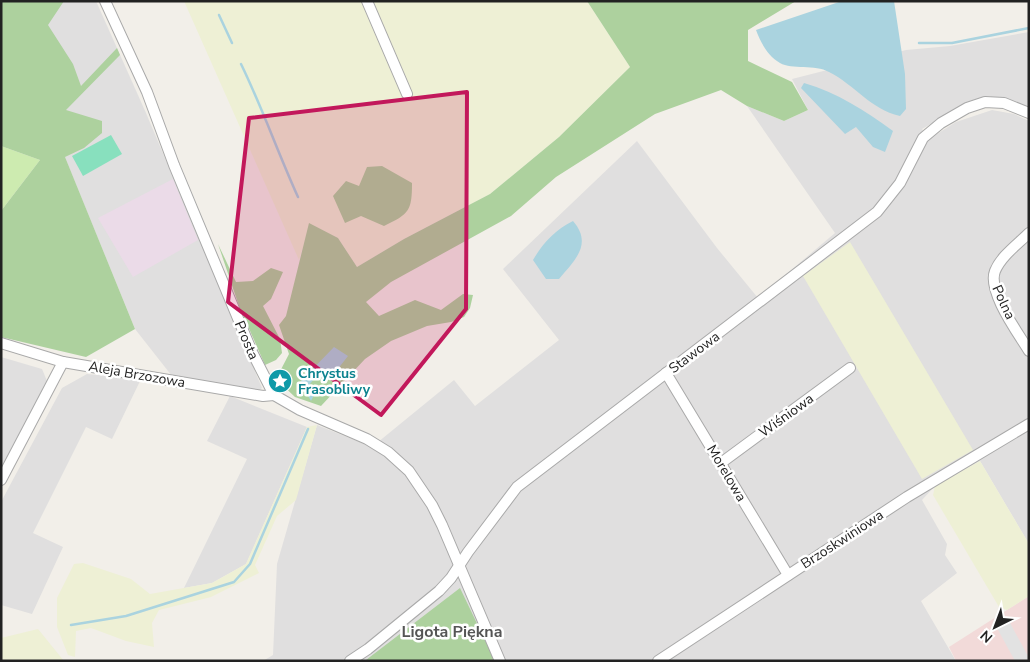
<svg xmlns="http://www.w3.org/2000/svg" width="1030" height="662" font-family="'Nunito Sans',sans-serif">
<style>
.residential{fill:#e0dfdf}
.commercial{fill:#f2dad9}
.industrial{fill:#ebdbe8}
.farmland{fill:#eef0d5}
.grass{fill:#cdebb0}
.forest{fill:#add19e}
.pitch{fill:#88e0be}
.parking{fill:#e2e2e2}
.water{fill:#aad3df}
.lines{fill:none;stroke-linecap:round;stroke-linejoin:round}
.stream{stroke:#aad3df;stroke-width:2.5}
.minor-casing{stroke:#a9a9a9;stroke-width:12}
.minor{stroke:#fff;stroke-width:10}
.marked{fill:#c2185b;fill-opacity:0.2;stroke:#c2185b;stroke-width:4;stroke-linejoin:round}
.labels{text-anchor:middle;stroke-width:5;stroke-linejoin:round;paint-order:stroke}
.street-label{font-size:14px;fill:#222;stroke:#fff}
.culture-label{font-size:14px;font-weight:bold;fill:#0d838f;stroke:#fff;text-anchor:start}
.quarter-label{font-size:16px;font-weight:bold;fill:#555;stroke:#fff}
</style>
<rect width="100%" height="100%" fill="#f2efe9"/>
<g class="residential">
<polygon points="1,1 96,1 146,113 262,388 258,391 172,376 135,329"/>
<polygon points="1029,32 1029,108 988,96 969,102 922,129 929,139 956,122 992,110 1014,114 1029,121 1029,544 980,461 935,486 922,500 947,544 945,555 957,573 921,601 956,661 263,661 273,655 277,564 317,425 372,447 454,380 475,406 559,340 503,269 637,141 717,248 758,298 835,233 747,106 784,121 808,110 792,79 906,50 950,46"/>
<polygon points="1,357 42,369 47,381 1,469"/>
<polygon points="87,374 141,379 112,439 86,427 33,533 63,547 32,614 1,605 1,502 62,388"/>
<polygon points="230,396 307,427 246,564 212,583 184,588 247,459 207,441"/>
</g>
<polygon class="commercial" points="1029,596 1029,661 956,661 949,647"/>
<polygon class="industrial" points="173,179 198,240 133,277 98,218"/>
<g class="farmland">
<polygon points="184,1 587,1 630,67 559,137 490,194 404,239 357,267 338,238 310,224 299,260"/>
<polygon points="850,242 973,450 922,479 803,276"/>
<polygon points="317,425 296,500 277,516 255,565 259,573 211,597 159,610 152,623 154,647 126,641 91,628 76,631 75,657 68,655 57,627 57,598 74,564 83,563 131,579 150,594 212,583 246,564 307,427"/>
<polygon points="980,461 1029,544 1029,596 1007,610 999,607 933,495 935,486"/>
<polygon points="38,629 64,661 1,661 1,638"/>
</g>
<polygon class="grass" points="1,146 40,160 1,211"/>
<g class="forest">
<polygon points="1,1 64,1 48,25 73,64 81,86 117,48 120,55 66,110 102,121 102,133 84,148 65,157 135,329 86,357 1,337 1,211 40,160 1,146"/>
<polygon points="587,1 796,1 748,30 748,61 792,82 808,110 784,121 747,106 721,90 655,114 556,177 511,216 391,282 366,302 379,316 415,300 441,310 463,294 473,295 470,308 464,317 451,322 427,326 391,341 365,359 321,406 295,397 276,379 289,354 279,325 286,316 309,223 338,238 357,267 404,239 490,194 559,137 630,67"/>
<path d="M 382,166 L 412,183 C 412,211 409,214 384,226 L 361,216 L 345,223 L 333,196 L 346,181 L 359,186 L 367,167 Z"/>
<polygon points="218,244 236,282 253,281 271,268 283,272 271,299 263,306 280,339 282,353 276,360 265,365 239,306"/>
<polygon points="460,588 495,661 364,661 366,660"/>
</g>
<polygon class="pitch" points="111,135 122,154 83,176 72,156"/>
<polygon class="parking" points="1009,621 1029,658 1029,661 1015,661 997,628"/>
<g class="water">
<path d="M 842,1 L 894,1 L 905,74 L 906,109 L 900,116 C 870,109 855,85 829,72 C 815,64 792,70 780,63 C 767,55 761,43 756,30 Z"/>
<path d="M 804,83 C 838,93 864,110 893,131 L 885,152 L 873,147 L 856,127 L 845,134 L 801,88 Z"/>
<path d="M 573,221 C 593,244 575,260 559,279 L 546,279 L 533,260 C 543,243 555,230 573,221 Z"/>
<polygon points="334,347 348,356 330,379 318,374 310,384 316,391 311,401 300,382"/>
</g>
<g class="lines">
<g class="stream">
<polyline points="219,15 232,43"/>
<polyline points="919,43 952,43 1029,28"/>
<path d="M 241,64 C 262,107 278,153 298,197"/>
<polyline points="71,625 126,616 234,582 250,564 308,429"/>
</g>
<g class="minor-casing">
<g id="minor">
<polyline points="105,1 147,92 174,165 252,352 274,395 300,410 367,439 388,452 409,471 432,505 442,525 500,661"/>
<polyline points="367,1 407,94"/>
<path d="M 1029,233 C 1018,244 1001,256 995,271 C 987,291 1018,333 1029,351"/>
<polyline points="1,343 63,362 263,396 274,395"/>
<polyline points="666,373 788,575"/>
<polyline points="721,463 850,368"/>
<polyline points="1,480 63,362"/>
<polyline points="350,661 368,649 439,591 451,578 468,552 517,487 877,212 900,183 923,138 941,123 967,108 985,102 1004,103 1029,113"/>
<polyline points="658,661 907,497 1029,424"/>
</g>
</g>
<use href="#minor" class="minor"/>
</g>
<path class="marked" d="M 467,92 L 466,309 L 381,415 L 228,302 L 249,118 Z"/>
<defs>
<g id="sight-disc" transform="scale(1.25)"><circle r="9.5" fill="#0f9aa8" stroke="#fff"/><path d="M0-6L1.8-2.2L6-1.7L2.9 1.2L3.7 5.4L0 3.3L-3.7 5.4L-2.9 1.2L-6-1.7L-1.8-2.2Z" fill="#fff"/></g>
</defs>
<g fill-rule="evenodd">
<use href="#sight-disc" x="280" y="381"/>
</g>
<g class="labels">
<g class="street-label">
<text transform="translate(1004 302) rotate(65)" y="5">Polna</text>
<text transform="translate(247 340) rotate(67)" y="5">Prosta</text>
<text transform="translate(694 352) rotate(-37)" y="5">Stawowa</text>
<text transform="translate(137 374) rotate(10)" y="5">Aleja Brzozowa</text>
<text transform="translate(786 415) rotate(-36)" y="5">Wiśniowa</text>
<text transform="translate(727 473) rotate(59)" y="5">Morelowa</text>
<text transform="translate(842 539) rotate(-33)" y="5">Brzoskwiniowa</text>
</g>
<g class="culture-label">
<text x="298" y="378">Chrystus<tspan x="298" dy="16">Frasobliwy</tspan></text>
</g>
<g class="quarter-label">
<text x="452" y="637">Ligota Piękna</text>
</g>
</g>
<rect width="1030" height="662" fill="none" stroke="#222222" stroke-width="5"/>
<g transform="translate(995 627) rotate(222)" stroke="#ffffff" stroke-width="4" paint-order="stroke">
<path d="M0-4L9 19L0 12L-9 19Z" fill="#222222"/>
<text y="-8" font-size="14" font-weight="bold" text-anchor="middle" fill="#222222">N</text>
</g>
</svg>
